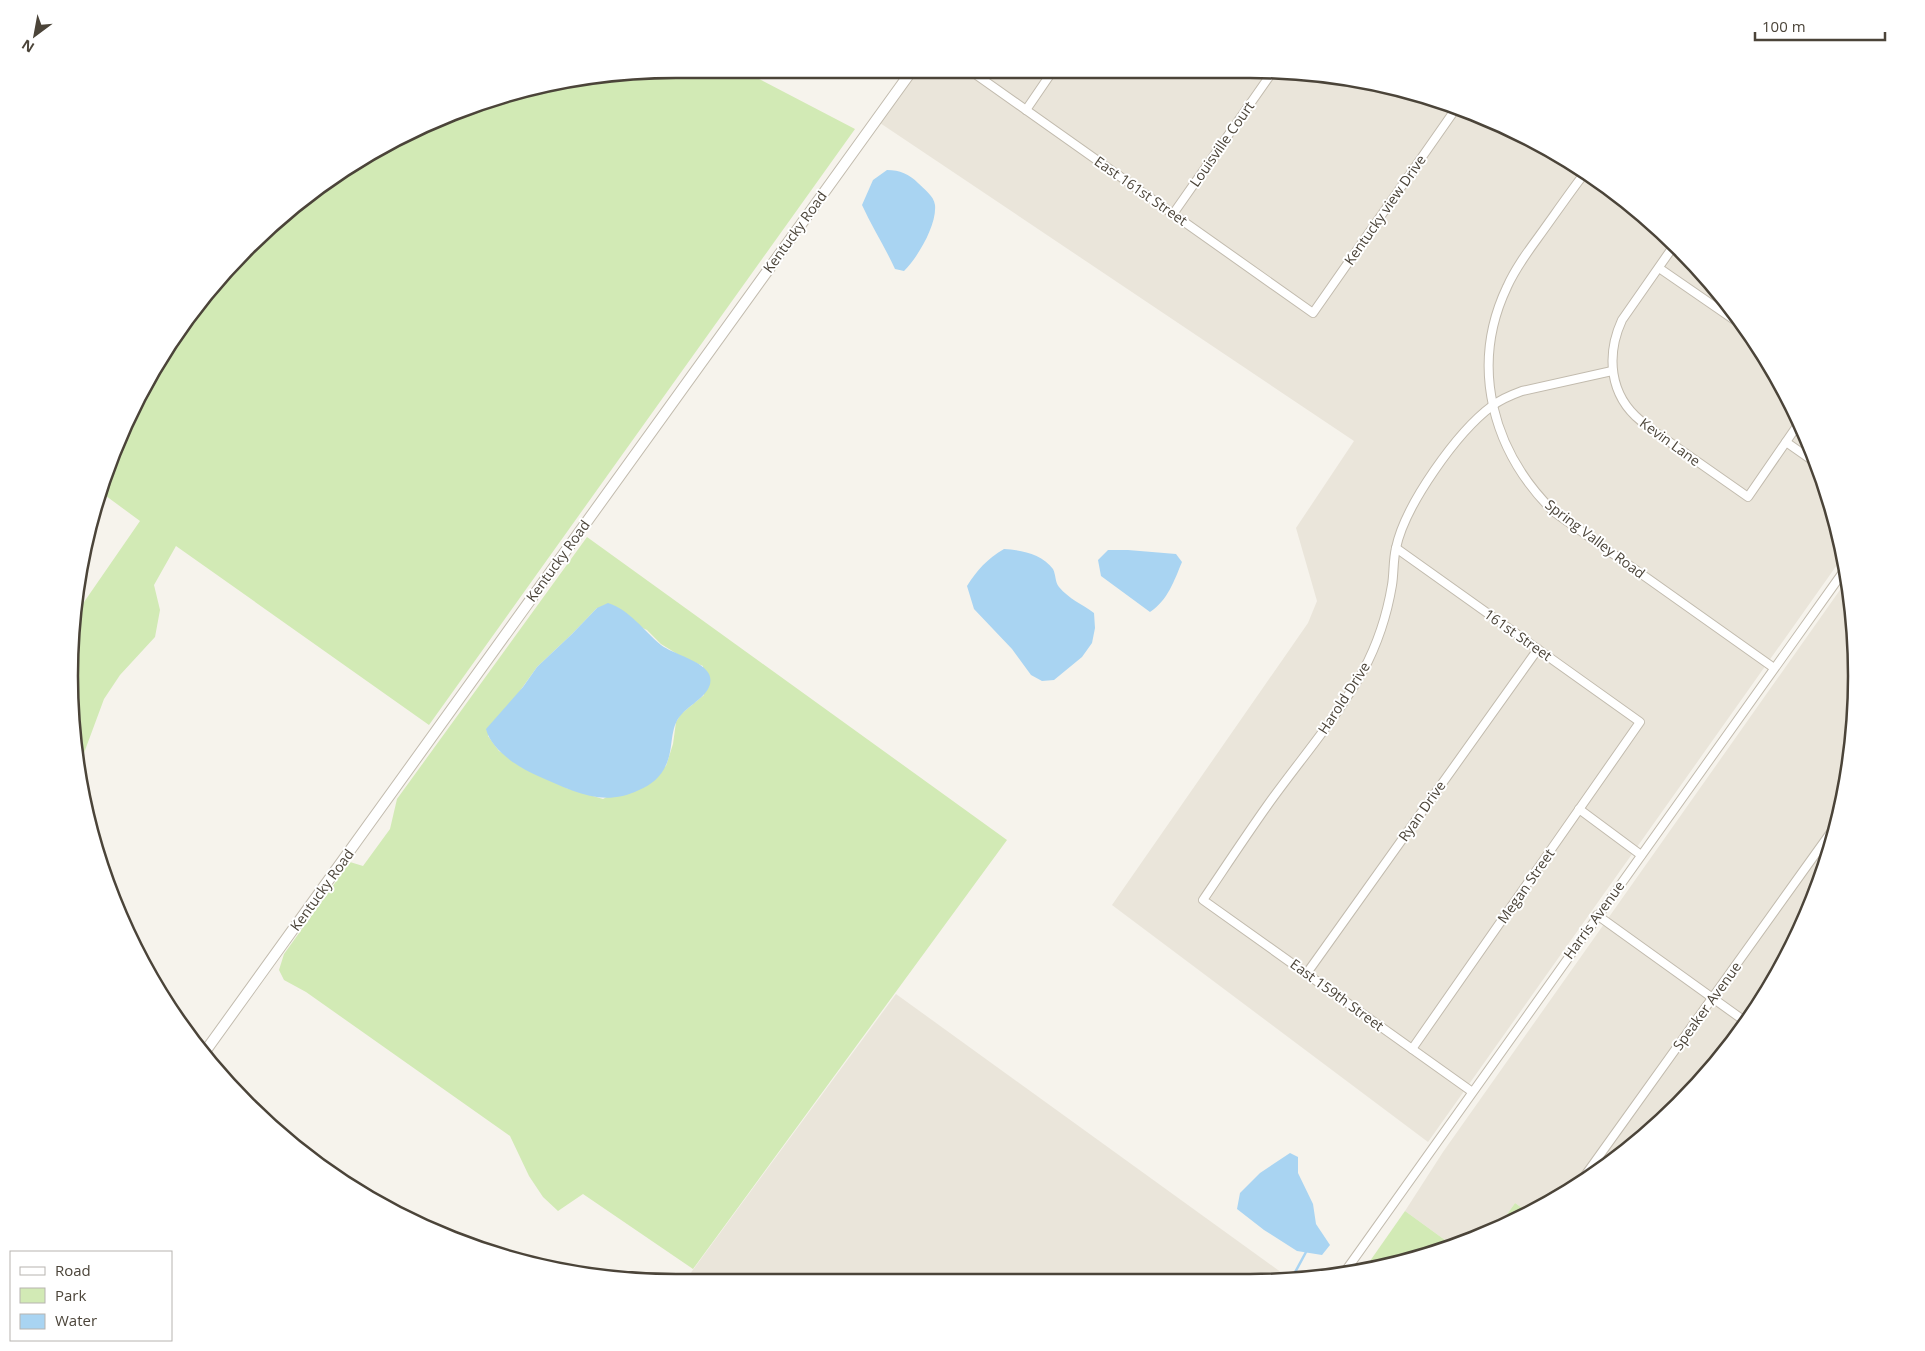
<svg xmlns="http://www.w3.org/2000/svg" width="1925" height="1351" font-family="'Open Sans',sans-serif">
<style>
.residential{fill:#eae5da}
.green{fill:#d2eab5;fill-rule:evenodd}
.water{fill:#a9d4f2}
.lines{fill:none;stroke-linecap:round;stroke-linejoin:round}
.stream{stroke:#a9d4f2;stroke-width:2.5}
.minor-casing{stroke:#c2bbae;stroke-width:10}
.tertiary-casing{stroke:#c2bbae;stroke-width:12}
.minor{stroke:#fff;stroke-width:8}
.tertiary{stroke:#fff;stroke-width:10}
.labels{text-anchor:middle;stroke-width:4;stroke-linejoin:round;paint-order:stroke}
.street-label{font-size:14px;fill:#4b4439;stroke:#fff}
.rim{fill:none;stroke:#4b4439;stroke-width:2.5}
</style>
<rect width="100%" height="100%" fill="#f6f3ec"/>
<g class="residential">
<polygon points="920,69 1250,69 1368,80 1445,101 1553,150 1679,247 1754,339 1810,444 1844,555 1428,1142 1112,905 1308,623 1317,601 1296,528 1354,441 880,123"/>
<polygon points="1847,580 1856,676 1845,794 1810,908 1754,1013 1678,1105 1587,1180 1529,1213 1515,1203 1499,1226 1449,1243 1405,1211 1443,1152"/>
<polygon points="896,994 1289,1278 1250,1282 684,1282"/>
</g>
<g class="green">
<polygon points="675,69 745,69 744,71 855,129 429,725 176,546 154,585 160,610 155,637 120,675 104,699 84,753 76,761 70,715 73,618 140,521 102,493 115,443 171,339 219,276 339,171 443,115 518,90"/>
<path d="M 587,537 L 1007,840 L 693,1269 L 583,1194 L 558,1211 L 543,1197 L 529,1176 L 510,1136 L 306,992 L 284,980 L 279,970 L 284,954 L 350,862 L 363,866 L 390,829 L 397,799 ZM 597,608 L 647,630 L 661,644 L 682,657 L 703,666 L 704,695 L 681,714 L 676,722 L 673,744 L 666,766 L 603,799 L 566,788 L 499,751 L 488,736 L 537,667 L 572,634 Z"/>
<polygon points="1515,1203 1529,1213 1518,1220 1499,1226"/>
<polygon points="1405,1211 1449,1243 1363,1271"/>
</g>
<g class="water">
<path d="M 887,170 C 900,170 909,174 918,183 C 924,189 934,196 935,205 C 937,225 918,257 904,271 L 895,269 C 885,247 872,227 862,205 L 873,180 Z"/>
<path d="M 1004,549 C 1021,550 1042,554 1053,569 C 1056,575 1055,582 1059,587 C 1069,599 1082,604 1094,613 L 1095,628 L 1092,643 L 1082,657 L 1054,680 L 1042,681 L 1031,675 L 1012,649 L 974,609 L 967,586 C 977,570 987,559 1004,549 Z"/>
<path d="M 1108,550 L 1128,550 L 1176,554 L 1182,562 C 1174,581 1168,600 1150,612 L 1101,576 L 1098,560 Z"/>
<path d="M 608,603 C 630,610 644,631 661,645 C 673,654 703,661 709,674 C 717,692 690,704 681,715 C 669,728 674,749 666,765 C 661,777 651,785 639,790 C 602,808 573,791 538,776 C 519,768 491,750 486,729 L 523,687 L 537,667 L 572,634 L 597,608 Z"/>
<polygon points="1290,1153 1298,1157 1298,1173 1313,1204 1316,1224 1330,1245 1322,1255 1297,1251 1264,1230 1237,1209 1240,1193 1260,1173"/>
</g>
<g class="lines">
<polyline class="stream" points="1292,1278 1306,1252"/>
<g class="minor-casing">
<g id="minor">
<polyline points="968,69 1313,313 1457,107"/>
<polyline points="1026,110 1054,69"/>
<path d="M 1584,174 C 1568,195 1553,217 1537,239 C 1526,254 1515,269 1507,287 C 1469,367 1493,452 1554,512 L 1774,668"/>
<polyline points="1173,214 1271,74"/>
<path d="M 1675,244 L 1622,320 C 1606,355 1609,395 1641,421 C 1652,431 1666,439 1678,448 C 1701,464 1725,481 1748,497 L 1799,423"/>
<polyline points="1659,268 1746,328"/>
<polyline points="1786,442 1816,463"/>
<polyline points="1396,548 1640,722 1412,1049"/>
<polyline points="1579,809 1641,855"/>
<polyline points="1597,915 1746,1022"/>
<polyline points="1307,973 1538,649"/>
<path d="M 1471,1091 L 1203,900 C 1224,869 1245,837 1267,806 C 1299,761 1336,719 1363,671 C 1377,645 1387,615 1392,585 C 1394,573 1393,560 1396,548 C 1405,505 1457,432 1492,406 C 1501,399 1511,395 1522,391 L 1612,371"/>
<polyline points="1579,1184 1834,828"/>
<polyline points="1344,1273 1846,568"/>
</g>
</g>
<g class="tertiary-casing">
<polyline id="tertiary" points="204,1053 913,69"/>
</g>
<use href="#minor" class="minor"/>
<use href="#tertiary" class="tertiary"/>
</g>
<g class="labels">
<g class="street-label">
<text transform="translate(1222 144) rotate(-55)" y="5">Louisville Court</text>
<text transform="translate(1141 191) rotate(35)" y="5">East 161st Street</text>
<text transform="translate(1385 210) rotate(-55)" y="5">Kentucky view Drive</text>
<text transform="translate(795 232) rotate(-54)" y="5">Kentucky Road</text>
<text transform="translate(1670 442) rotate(36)" y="5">Kevin Lane</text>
<text transform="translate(1595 539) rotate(37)" y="5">Spring Valley Road</text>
<text transform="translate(558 561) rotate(-54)" y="5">Kentucky Road</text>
<text transform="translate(1518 635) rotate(35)" y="5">161st Street</text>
<text transform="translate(1344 698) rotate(-57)" y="5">Harold Drive</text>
<text transform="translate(1422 811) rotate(-55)" y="5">Ryan Drive</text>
<text transform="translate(1526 886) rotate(-55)" y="5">Megan Street</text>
<text transform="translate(322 890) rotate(-54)" y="5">Kentucky Road</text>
<text transform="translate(1594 920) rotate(-54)" y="5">Harris Avenue</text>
<text transform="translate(1337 995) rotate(36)" y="5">East 159th Street</text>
<text transform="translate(1707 1006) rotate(-54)" y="5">Speaker Avenue</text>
</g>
</g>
<path d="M0 0H1925V1351H0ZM676 78H1250A598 598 0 0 1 1848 676V676A598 598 0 0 1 1250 1274H676A598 598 0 0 1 78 676V676A598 598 0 0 1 676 78Z" fill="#fff" fill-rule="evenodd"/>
<path class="rim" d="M676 78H1250A598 598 0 0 1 1848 676V676A598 598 0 0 1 1250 1274H676A598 598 0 0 1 78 676V676A598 598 0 0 1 676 78Z"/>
<rect x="10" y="1251" width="162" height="90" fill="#ffffff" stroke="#b7b4b0"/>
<rect x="20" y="1267" width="25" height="8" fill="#ffffff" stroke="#b7b4b0"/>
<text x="55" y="1276" font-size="15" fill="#4b4439">Road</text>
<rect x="20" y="1288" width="25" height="15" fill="#d2eab5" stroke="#b7b4b0"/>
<text x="55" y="1301" font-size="15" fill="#4b4439">Park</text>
<rect x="20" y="1314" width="25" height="15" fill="#a9d4f2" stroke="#b7b4b0"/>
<text x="55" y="1326" font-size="15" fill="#4b4439">Water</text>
<g transform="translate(35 35) rotate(212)" stroke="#ffffff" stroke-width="4" paint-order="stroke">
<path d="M0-4L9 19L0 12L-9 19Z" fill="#4b4439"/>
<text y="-8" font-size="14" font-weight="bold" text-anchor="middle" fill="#4b4439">N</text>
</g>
<path d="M1755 32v8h130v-8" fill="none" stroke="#4b4439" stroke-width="2.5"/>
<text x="1762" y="32" font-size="15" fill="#4b4439" stroke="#ffffff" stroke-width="4" paint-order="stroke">100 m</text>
</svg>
